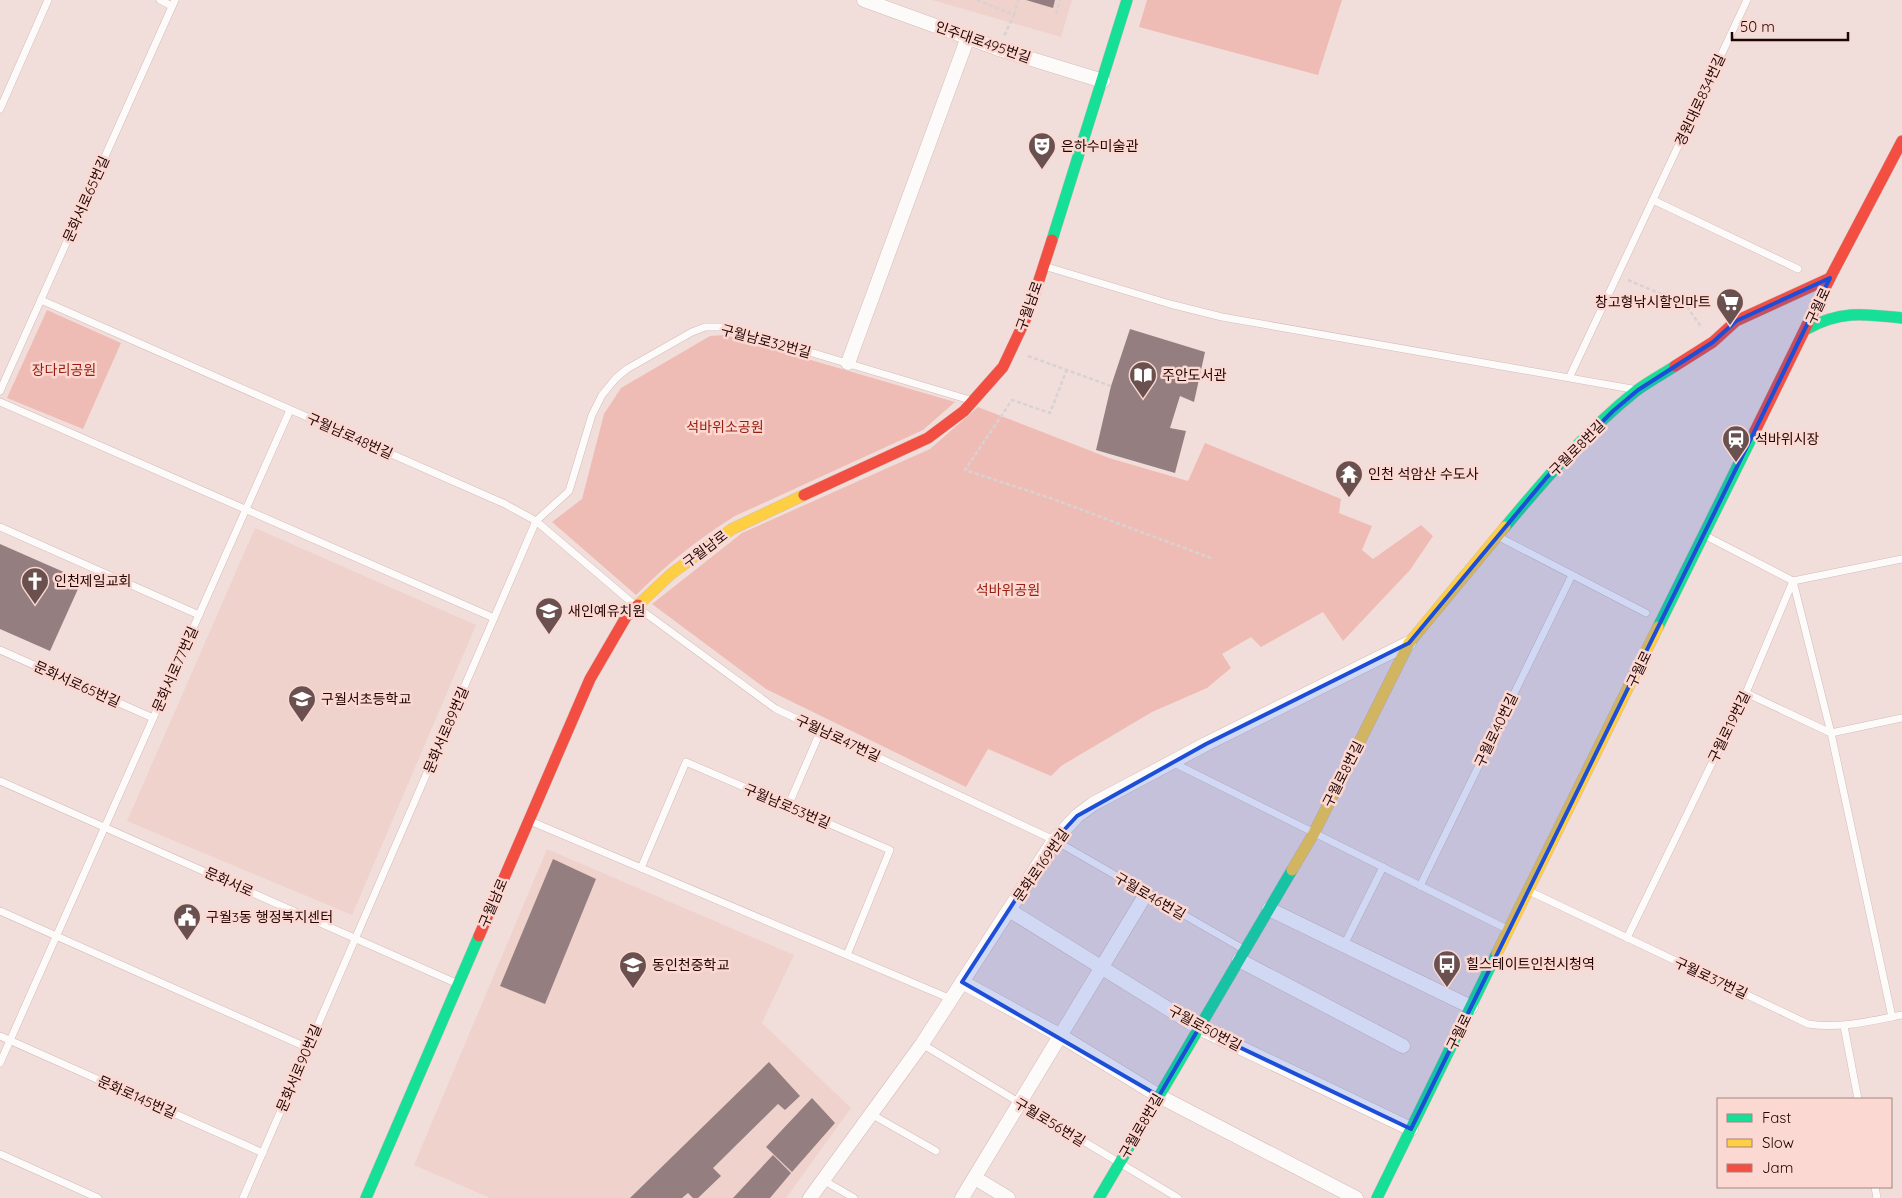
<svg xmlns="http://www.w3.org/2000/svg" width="1902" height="1198" font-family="Quicksand,'Noto Sans KR',sans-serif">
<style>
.built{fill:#efd2cc}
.park{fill:#eebcb4}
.building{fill:#957e80}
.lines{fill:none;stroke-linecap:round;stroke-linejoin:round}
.lane-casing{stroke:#d3bbb7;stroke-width:8}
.street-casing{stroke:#d3bbb7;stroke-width:15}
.fast-casing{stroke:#d3bbb7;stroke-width:12}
.slow-casing{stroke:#d3bbb7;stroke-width:12}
.jam-casing{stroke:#d3bbb7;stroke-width:12}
.path{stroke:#d8d2d1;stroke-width:2.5;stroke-dasharray:4 2.5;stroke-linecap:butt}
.lane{stroke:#fdfafa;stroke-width:7}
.street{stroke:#fdfafa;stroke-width:14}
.fast{stroke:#16e098;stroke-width:11}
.slow{stroke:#ffcf43;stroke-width:11}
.jam{stroke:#f24e42;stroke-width:11}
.marked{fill:#1d4ed8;fill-opacity:0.2;stroke:#1d4ed8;stroke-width:4;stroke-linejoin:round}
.labels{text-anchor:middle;stroke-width:5;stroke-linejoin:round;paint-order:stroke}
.street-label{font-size:14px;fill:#210503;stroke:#fbd8d1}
.poi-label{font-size:14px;fill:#210503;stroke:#fbd8d1;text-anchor:start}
.park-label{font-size:14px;fill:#981d0e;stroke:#fbd8d1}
</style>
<rect width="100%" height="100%" fill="#f1dedb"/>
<g class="built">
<polygon points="932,0 1072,0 1061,37"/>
<polygon points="255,528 476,625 352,915 127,821"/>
<polygon points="547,849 794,955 762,1023 851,1108 786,1198 490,1198 414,1165"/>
</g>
<g class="park">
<polygon points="1147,0 1342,0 1318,75 1139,27"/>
<polygon points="47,310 121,343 83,429 7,398"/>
<path d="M 725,335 L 955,402 L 923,430 L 735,516 C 699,538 666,565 636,595 L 552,522 L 582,499 L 604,414 L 621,388 L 710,336 Z"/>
<polygon points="978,407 1109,458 1188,481 1205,443 1341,499 1339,513 1372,526 1362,550 1373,559 1421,525 1433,536 1410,570 1343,641 1323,612 1261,647 1251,637 1222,654 1231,668 1207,688 1152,712 1061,766 1051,776 988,749 966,787 766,689 652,604 742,533 930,449"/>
</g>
<g class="building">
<polygon points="1026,0 1055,0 1053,8"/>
<polygon points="1130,329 1205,352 1194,402 1180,396 1170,428 1186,431 1175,473 1096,450 1111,386"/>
<polygon points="0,544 82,580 50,651 0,629"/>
<polygon points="553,859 596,879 545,1004 500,986"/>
<polygon points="769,1062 800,1096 785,1110 778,1104 713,1168 721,1176 698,1198 693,1198 688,1193 682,1198 630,1198"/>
<polygon points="812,1098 835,1123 792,1172 766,1147"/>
<polygon points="773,1155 791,1173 770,1198 733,1198"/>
</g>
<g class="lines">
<g class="lane-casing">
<g id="lane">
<polyline points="160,0 172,6"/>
<polyline points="0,109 48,0"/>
<polyline points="1653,200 1798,269"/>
<polyline points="1044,266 1170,304 1222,317 1632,389"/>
<polyline points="41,300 505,504 536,521 637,607 776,709 1056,841 1245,950"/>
<polyline points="1570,376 1747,0"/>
<polyline points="0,391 175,0"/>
<polyline points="0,402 494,618"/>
<polyline points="0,527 199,615"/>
<polyline points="1706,536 1793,581 1902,559"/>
<polyline points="1499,537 1646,613"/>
<polyline points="1793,581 1831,733 1892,1017"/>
<polyline points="0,650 153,718"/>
<polyline points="1746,693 1831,733 1902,718"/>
<polyline points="1172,762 1507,929"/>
<polyline points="0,781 458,984"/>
<polyline points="788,806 821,730"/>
<polyline points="530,821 951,999"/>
<polyline points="641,868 686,762 890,850 847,955"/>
<polyline points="1420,886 1572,575"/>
<path d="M 1529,891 L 1808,1024 C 1841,1029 1870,1021 1902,1015"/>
<polyline points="0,911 308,1048"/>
<polyline points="1627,938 1746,693 1793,581"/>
<polyline points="1344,945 1383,867"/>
<polyline points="1844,1026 1858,1099"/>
<polyline points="0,1036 263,1153"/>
<polyline points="922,1044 1178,1198"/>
<polyline points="0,1063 290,410"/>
<polyline points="871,1114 936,1151"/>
<polyline points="0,1154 98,1198"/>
<polyline points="823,1180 854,1198"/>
<polyline points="1875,1187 1877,1198"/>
<polyline points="243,1198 536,521 569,491 592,415 602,395 616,378 627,369 692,332 705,327 726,327 970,400"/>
</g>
</g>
<g class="street-casing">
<g id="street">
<polyline points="864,0 999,49 1103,81"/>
<polyline points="848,363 968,37"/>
<polyline points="1269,909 1471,1007"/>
<polyline points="1009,910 1199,1028 1411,1129"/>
<polyline points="1239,960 1403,1046"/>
<polyline points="962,982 1061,1036 1159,1096 1356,1198"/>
<polyline points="975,1178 1008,1198"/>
<polyline points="810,1198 922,1044 1053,842 1077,816 1093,804 1206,744 1409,643"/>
<polyline points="962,1198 1146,894"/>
</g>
</g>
<g class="fast-casing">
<g id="fast">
<polyline points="1052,240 1127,0"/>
<path d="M 1807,329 C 1841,310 1865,314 1902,318"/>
<path d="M 1505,527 C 1545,479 1587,430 1636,391 C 1648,382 1663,374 1675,366"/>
<polyline points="1658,627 1755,431"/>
<polyline points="366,1198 479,936"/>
<polyline points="1099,1198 1292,870"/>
<polyline points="1377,1198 1497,953"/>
</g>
</g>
<g class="slow-casing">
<g id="slow">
<polyline points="638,605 671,574 732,529 804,495"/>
<polyline points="1292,870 1314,833 1409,643 1505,527"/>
<polyline points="1497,953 1658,627"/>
</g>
</g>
<g class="jam-casing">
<g id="jam">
<polyline points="1675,366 1713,342 1736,321 1830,278"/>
<polyline points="1755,431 1830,278 1902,141"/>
<polyline points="804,495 928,438 964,411 1003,367 1028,314 1052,240"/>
<polyline points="479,936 590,679 626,617 638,605"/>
</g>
</g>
<g class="path">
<polyline points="977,0 1014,15 1004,36"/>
<polyline points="1056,14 1060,0"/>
<polyline points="1014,15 1018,0"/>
<polyline points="1628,280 1685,304 1702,328"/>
<polyline points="1028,356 1111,386"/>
<polyline points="1067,369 1050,413 1012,400 965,470 1050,498 1211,558"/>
</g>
<use href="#lane" class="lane"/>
<use href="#street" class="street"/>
<use href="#fast" class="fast"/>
<use href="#slow" class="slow"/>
<use href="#jam" class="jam"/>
</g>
<path class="marked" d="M 1830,278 L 1411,1129 L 1199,1028 L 1159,1096 L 962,982 L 1053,842 L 1077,816 L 1206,744 L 1409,643 L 1547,477 L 1613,411 L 1638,390 L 1713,342 L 1736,321 Z"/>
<defs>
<g id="theatre-pin" transform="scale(1.4375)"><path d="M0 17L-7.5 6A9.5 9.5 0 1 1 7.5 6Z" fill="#6a514f" stroke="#fbd8d1"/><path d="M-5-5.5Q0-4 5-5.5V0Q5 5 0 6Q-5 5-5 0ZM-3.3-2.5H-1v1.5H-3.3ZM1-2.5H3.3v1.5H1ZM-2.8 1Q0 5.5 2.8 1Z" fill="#fff"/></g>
<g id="supermarket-pin" transform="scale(1.4375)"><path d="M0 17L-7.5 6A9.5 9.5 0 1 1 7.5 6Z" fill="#6a514f" stroke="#fbd8d1"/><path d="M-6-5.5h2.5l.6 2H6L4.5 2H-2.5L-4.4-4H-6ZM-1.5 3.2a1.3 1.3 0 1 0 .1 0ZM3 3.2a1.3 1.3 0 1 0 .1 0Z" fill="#fff"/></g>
<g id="library-pin" transform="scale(1.4375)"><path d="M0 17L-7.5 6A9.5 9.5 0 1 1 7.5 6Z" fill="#6a514f" stroke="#fbd8d1"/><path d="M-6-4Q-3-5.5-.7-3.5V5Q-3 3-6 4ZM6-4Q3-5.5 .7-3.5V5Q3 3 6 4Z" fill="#fff"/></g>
<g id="station-pin" transform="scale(1.4375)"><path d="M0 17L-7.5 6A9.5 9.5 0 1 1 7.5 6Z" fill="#6a514f" stroke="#fbd8d1"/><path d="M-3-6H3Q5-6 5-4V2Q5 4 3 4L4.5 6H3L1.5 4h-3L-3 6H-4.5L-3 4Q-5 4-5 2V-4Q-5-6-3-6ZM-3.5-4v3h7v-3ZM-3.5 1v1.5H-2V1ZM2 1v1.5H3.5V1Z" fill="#fff"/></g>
<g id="temple-pin" transform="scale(1.4375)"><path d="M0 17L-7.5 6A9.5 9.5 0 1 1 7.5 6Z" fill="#6a514f" stroke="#fbd8d1"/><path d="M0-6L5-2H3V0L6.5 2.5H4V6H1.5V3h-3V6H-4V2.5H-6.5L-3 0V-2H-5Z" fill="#fff"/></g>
<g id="church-pin" transform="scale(1.4375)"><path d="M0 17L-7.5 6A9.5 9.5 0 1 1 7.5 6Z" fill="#6a514f" stroke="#fbd8d1"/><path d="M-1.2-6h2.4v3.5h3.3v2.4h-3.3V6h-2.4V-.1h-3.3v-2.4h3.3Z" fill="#fff"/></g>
<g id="school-pin" transform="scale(1.4375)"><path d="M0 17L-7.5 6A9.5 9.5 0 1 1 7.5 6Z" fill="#6a514f" stroke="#fbd8d1"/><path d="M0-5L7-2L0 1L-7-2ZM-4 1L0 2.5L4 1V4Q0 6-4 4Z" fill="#fff"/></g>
<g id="civic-pin" transform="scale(1.4375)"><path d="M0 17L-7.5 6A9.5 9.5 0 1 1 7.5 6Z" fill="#6a514f" stroke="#fbd8d1"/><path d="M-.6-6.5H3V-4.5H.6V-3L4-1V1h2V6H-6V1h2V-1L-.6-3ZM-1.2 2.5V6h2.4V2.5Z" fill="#fff"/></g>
<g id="bus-pin" transform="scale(1.4375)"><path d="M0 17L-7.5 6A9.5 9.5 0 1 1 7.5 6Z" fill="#6a514f" stroke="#fbd8d1"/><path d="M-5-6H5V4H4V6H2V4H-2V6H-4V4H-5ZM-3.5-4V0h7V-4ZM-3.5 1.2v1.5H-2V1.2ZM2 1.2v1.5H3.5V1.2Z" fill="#fff"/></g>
</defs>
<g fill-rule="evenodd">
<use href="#theatre-pin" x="1042" y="146"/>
<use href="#supermarket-pin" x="1730" y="302"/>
<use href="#library-pin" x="1143" y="375"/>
<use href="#station-pin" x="1736" y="439"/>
<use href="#temple-pin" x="1349" y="474"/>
<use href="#church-pin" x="35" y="581"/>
<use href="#school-pin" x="549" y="611"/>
<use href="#school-pin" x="302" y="699"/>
<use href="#civic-pin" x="187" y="917"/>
<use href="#bus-pin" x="1447" y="964"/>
<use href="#school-pin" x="633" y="965"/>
</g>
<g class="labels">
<g class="street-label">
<text transform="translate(983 42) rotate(19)" y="5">인주대로495번길</text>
<text transform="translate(1700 100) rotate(-65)" y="5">경원대로834번길</text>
<text transform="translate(86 199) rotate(-66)" y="5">문화서로65번길</text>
<text transform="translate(1029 306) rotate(-70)" y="5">구월남로</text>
<text transform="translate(1818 306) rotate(-65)" y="5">구월로</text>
<text transform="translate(766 341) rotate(15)" y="5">구월남로32번길</text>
<text transform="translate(350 436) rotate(24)" y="5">구월남로48번길</text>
<text transform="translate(1577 448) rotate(-45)" y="5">구월로8번길</text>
<text transform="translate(705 549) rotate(-37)" y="5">구월남로</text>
<text transform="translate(175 669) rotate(-66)" y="5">문화서로77번길</text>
<text transform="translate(1639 669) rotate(-64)" y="5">구월로</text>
<text transform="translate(77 684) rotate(24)" y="5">문화서로65번길</text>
<text transform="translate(1729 727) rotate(-64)" y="5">구월로19번길</text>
<text transform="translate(446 730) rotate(-67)" y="5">문화서로89번길</text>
<text transform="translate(1496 730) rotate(-64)" y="5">구월로40번길</text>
<text transform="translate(838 738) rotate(25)" y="5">구월남로47번길</text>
<text transform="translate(1343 774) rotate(-63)" y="5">구월로8번길</text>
<text transform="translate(787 806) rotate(23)" y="5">구월남로53번길</text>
<text transform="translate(1041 865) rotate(-55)" y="5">문화로169번길</text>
<text transform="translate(229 882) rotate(24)" y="5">문화서로</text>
<text transform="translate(1150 896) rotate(30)" y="5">구월로46번길</text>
<text transform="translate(493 903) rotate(-67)" y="5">구월남로</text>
<text transform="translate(1711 978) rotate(25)" y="5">구월로37번길</text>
<text transform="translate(1205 1028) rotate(28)" y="5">구월로50번길</text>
<text transform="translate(1459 1032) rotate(-64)" y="5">구월로</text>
<text transform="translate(299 1068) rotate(-67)" y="5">문화서로90번길</text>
<text transform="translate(137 1097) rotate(24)" y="5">문화로145번길</text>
<text transform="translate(1050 1122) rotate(31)" y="5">구월로56번길</text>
<text transform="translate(1141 1126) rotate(-60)" y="5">구월로8번길</text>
</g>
<g class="poi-label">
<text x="1061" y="151">은하수미술관</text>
<text x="1711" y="307" text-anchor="end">창고형낚시할인마트</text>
<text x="1162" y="380">주안도서관</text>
<text x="1755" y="444">석바위시장</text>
<text x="1368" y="479">인천 석암산 수도사</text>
<text x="54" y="586">인천제일교회</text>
<text x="568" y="616">새인예유치원</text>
<text x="321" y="704">구월서초등학교</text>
<text x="206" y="922">구월3동 행정복지센터</text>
<text x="1466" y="969">힐스테이트인천시청역</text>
<text x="652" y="970">동인천중학교</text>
</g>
<g class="park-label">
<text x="64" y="375">장다리공원</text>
<text x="725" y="432">석바위소공원</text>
<text x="1008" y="595">석바위공원</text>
</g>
</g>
<rect x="1717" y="1098" width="175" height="90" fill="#fbd8d1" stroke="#a4847f"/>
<rect x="1727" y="1114" width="25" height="8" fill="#16e098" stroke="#a4847f"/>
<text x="1762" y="1123" font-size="15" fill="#210503">Fast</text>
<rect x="1727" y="1139" width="25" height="8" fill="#ffcf43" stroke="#a4847f"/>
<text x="1762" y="1148" font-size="15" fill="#210503">Slow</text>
<rect x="1727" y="1164" width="25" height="8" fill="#f24e42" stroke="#a4847f"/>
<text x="1762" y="1173" font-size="15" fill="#210503">Jam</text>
<path d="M1732 32v8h116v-8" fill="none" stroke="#210503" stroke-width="2.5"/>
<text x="1740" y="32" font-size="15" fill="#210503" stroke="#fbd8d1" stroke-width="4" paint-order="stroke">50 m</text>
</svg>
